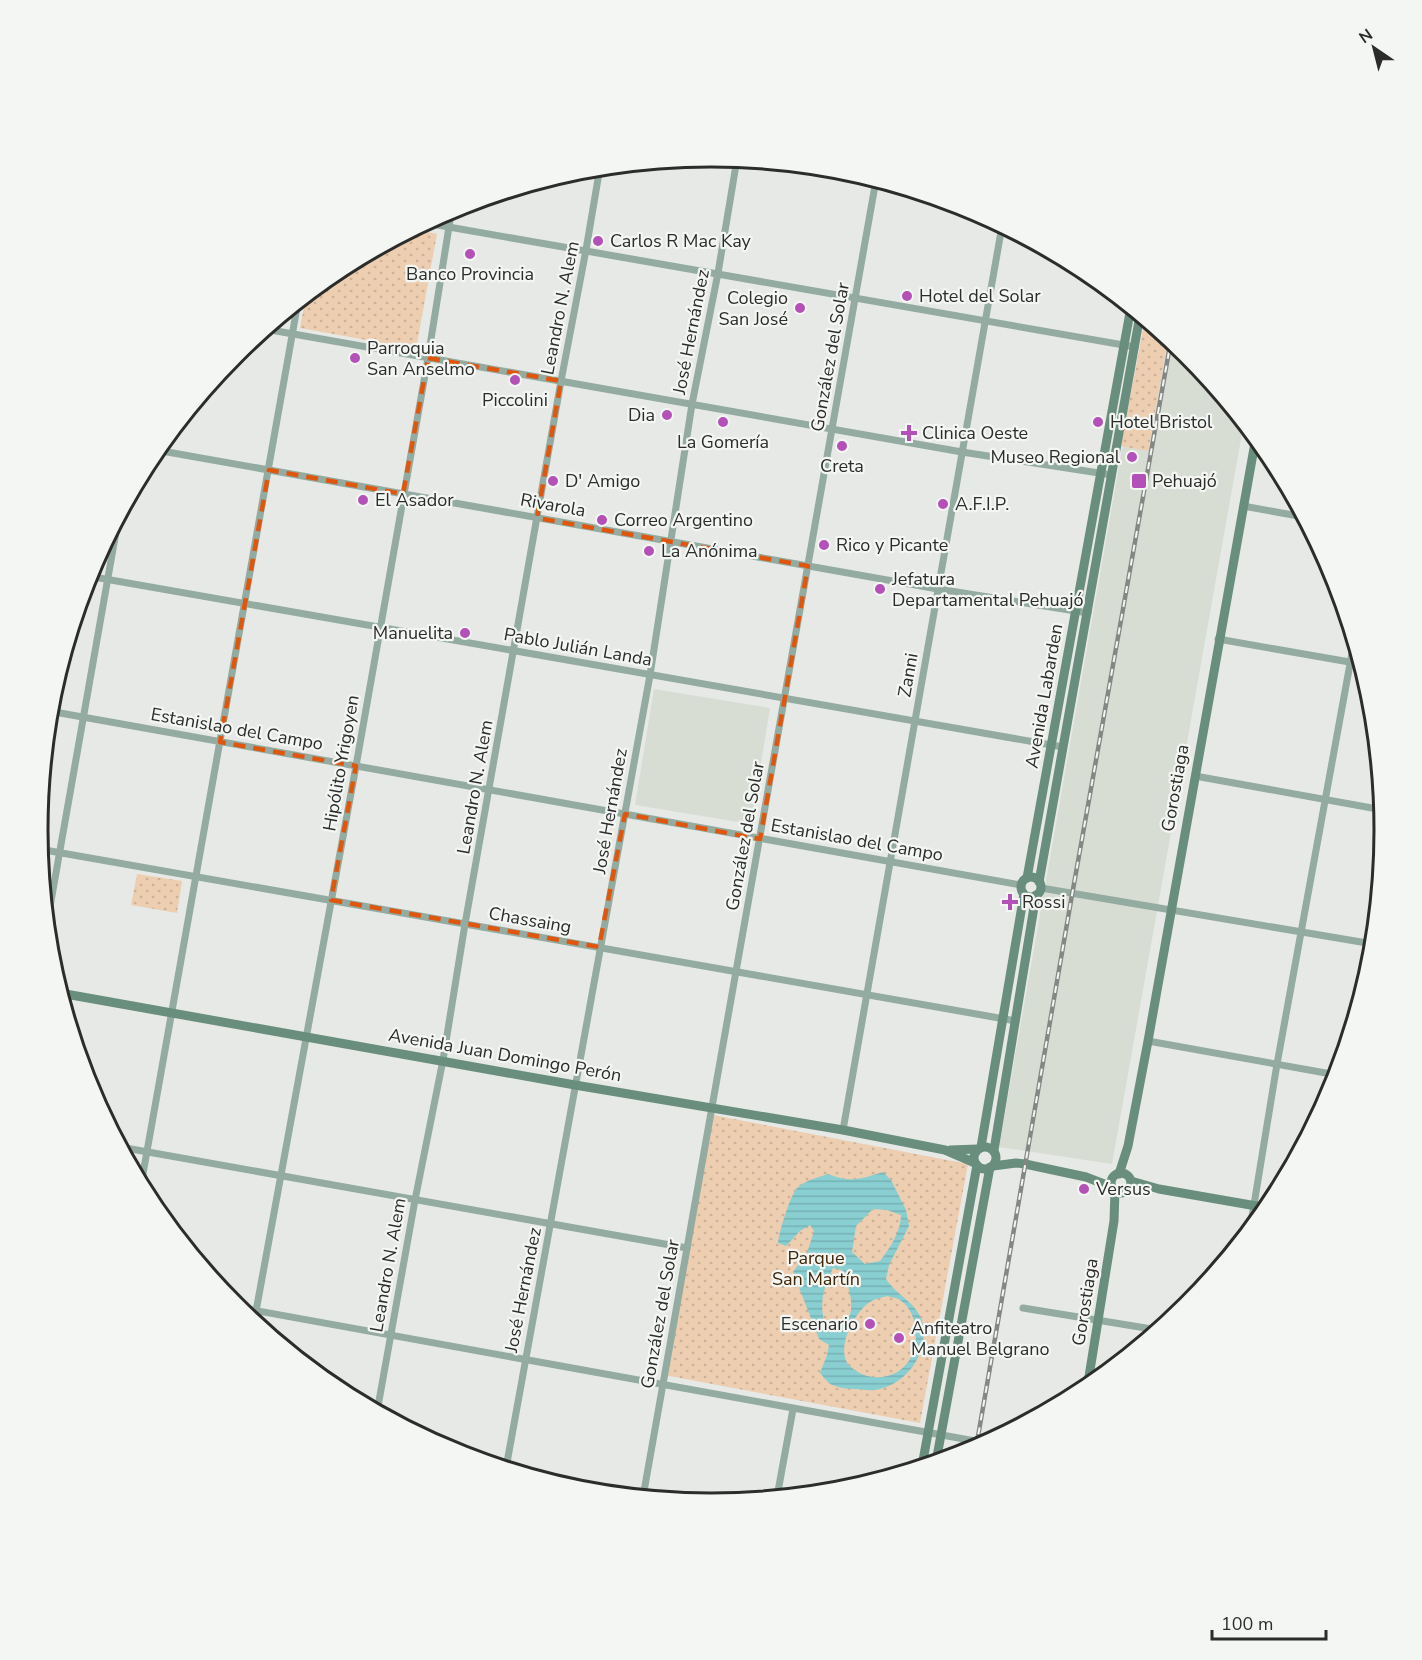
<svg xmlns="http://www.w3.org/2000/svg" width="1422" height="1660" font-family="'Nunito Sans',sans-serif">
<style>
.built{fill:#d8ddd3}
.park{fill:url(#park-dots)}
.water{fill:url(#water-rules);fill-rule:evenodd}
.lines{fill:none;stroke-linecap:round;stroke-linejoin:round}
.street{stroke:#93aba0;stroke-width:7}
.secondary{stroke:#698e7e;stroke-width:9}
.rail-casing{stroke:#858784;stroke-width:4.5}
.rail{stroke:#f3f6f2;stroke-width:2;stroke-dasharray:7;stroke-linecap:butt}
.marked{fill:none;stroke:#df570e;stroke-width:4.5;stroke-dasharray:12 8;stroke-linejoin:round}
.poi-dot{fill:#b351b8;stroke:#f3f6f2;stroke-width:2}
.labels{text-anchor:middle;stroke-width:4.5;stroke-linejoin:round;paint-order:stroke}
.poi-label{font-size:18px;fill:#2c2d2b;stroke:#f3f6f2;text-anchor:start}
.street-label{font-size:18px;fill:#2c2d2b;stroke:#f3f6f2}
.park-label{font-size:18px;fill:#402606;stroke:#f3f6f2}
.rim{fill:none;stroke:#2c2d2b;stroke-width:3}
</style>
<defs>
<pattern id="park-dots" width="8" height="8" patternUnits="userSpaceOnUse" patternTransform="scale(1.5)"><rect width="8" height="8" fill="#edceb1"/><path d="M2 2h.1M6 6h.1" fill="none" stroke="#cbb198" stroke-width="1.8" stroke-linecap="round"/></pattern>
<pattern id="water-rules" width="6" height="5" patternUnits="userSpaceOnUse" patternTransform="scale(1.5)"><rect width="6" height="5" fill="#89ced1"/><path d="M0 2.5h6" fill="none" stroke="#76b1b4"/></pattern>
</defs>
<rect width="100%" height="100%" fill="#e6e9e5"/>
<g class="built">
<polygon points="1145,319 1187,354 1244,422 1112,1164 999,1147"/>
<polygon points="654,689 770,708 751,824 635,805"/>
</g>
<g class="park">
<polygon points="413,229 437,234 416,349 300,328 306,295 337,270"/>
<polygon points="1145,319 1168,338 1148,451 1121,446"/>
<polygon points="137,874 182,881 177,913 131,905"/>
<polygon points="713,1115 968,1164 920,1423 664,1375"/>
</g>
<path class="water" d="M 883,1172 L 891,1180 L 906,1210 L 909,1226 L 889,1265 L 886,1279 C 896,1295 916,1302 922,1321 C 930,1352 907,1385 875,1390 C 869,1391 862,1389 856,1389 C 848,1389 836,1388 829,1383 C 826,1381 823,1376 820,1373 L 827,1355 L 829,1345 L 819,1339 L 793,1272 L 807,1253 L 814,1231 L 810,1225 L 800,1231 L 786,1246 L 778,1243 C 779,1232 790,1196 797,1188 C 804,1181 819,1177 828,1174 C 850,1183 861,1179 883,1172 ZM 873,1209 L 887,1210 L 901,1215 C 901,1231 890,1248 880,1261 L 865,1264 L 852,1252 L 856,1226 ZM 833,1268 L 842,1270 C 849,1289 856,1304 847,1323 L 836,1326 L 824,1320 C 819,1300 825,1286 833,1268 ZM 887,1296 C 891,1297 897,1298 900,1300 C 918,1312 920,1342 910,1359 C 897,1381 867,1383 850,1366 C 834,1351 854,1312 870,1302 C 874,1299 881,1298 887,1296 Z"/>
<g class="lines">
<g class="street">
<polyline points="426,223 1135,347"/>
<polyline points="265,329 962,452 1112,475"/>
<polyline points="156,450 938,589 1088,613"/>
<polyline points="1243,506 1304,517"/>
<polyline points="88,576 1063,747"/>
<polyline points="1218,639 1361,664"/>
<polyline points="49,711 1021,885"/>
<polyline points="1195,776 1383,810"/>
<polyline points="39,849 1016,1021"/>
<polyline points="1041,888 1373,944"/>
<polyline points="47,924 119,515"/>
<polyline points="1148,1041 1337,1075"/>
<polyline points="843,1130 1002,226"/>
<polyline points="120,1147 687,1248"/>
<polyline points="141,1185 298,302"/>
<polyline points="1250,1229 1277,1064 1354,642"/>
<polyline points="236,1307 986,1443"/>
<polyline points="1023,1308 1158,1330"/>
<polyline points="254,1322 356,766 428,358 452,208"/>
<polyline points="377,1412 415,1200 443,1060 465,924 561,381 586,250 600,167"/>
<polyline points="506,1468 650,675 692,404 718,273 737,159"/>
<polyline points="643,1497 876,180"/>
<polyline points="777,1497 793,1409"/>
</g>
<g class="secondary">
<circle cx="1031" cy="887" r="10"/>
<polyline points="1027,878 1131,307"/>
<polyline points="1039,882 1140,315"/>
<polyline points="60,993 575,1085 843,1130 945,1150 975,1163"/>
<circle cx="985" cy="1158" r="11"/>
<polyline points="981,1147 1024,894"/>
<polyline points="950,1150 978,1149"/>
<polyline points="994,1150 1036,895"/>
<polyline points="993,1166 1016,1163 1025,1164 1086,1177 1112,1187"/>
<circle cx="1121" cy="1183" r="10"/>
<polyline points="1119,1174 1128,1146 1148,1041 1256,437"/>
<polyline points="1131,1181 1159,1189 1268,1208"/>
<polyline points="1087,1389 1114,1221 1115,1191"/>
<polyline points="936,1462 990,1167"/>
<polyline points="922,1466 977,1165"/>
</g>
<g class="rail-casing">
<polyline id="rail" points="976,1448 1072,895 1171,340"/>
</g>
<use href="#rail" class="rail"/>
</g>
<path class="marked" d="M 428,358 L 561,381 L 537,518 L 808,566 L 760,839 L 625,814 L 599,947 L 331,900 L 356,766 L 220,742 L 269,470 L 403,494 Z"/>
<g class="poi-dot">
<circle cx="598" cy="241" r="6"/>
<circle cx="470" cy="254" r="6"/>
<circle cx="907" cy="296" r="6"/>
<circle cx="800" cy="308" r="6"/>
<circle cx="355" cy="358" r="6"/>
<circle cx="515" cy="380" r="6"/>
<circle cx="667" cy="415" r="6"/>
<circle cx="723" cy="422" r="6"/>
<circle cx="1098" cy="422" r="6"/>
<path d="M906 424h6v6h6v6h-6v6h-6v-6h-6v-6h6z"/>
<circle cx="842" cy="446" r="6"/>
<circle cx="1132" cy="457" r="6"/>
<circle cx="553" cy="481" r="6"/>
<rect x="1131" y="473" width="16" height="16" rx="3"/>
<circle cx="363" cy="500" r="6"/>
<circle cx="943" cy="504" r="6"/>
<circle cx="602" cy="520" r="6"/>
<circle cx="824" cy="545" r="6"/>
<circle cx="649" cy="551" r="6"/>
<circle cx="880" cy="589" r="6"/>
<circle cx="465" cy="633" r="6"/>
<path d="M1007 893h6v6h6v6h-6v6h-6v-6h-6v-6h6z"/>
<circle cx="1084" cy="1189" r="6"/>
<circle cx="870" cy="1324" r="6"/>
<circle cx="899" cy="1338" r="6"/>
</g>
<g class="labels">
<g class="poi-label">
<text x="610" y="247">Carlos R Mac Kay</text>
<text x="470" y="280" text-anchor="middle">Banco Provincia</text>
<text x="919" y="302">Hotel del Solar</text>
<text x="788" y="304" text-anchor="end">Colegio<tspan x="788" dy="21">San José</tspan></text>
<text x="367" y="354">Parroquia<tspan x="367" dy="21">San Anselmo</tspan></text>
<text x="515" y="406" text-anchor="middle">Piccolini</text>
<text x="655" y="421" text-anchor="end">Dia</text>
<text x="1110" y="428">Hotel Bristol</text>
<text x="922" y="439">Clinica Oeste</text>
<text x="723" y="448" text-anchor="middle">La Gomería</text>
<text x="1120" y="463" text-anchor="end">Museo Regional</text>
<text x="842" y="472" text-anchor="middle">Creta</text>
<text x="565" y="487">D' Amigo</text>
<text x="1152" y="487">Pehuajó</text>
<text x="375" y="506">El Asador</text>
<text x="955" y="510">A.F.I.P.</text>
<text x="614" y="526">Correo Argentino</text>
<text x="836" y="551">Rico y Picante</text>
<text x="661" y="557">La Anónima</text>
<text x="892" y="585">Jefatura<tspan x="892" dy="21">Departamental Pehuajó</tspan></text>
<text x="453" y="639" text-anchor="end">Manuelita</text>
<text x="1022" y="908">Rossi</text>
<text x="1096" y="1195">Versus</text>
<text x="858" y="1330" text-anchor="end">Escenario</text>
<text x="911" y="1334">Anfiteatro<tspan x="911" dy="21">Manuel Belgrano</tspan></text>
</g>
<g class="street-label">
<text transform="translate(560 308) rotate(-79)" y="6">Leandro N. Alem</text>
<text transform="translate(691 332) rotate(-79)" y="6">José Hernández</text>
<text transform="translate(830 357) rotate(-80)" y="6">González del Solar</text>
<text transform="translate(553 505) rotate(10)" y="6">Rivarola</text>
<text transform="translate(578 647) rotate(10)" y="6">Pablo Julián Landa</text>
<text transform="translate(908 675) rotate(-80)" y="6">Zanni</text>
<text transform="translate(1044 696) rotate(-80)" y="6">Avenida Labarden</text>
<text transform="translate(237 729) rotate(10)" y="6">Estanislao del Campo</text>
<text transform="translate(341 763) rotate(-80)" y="6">Hipólito Yrigoyen</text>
<text transform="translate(475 787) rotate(-80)" y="6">Leandro N. Alem</text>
<text transform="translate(1175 788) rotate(-80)" y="6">Gorostiaga</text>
<text transform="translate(610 811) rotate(-80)" y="6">José Hernández</text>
<text transform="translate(745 836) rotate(-80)" y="6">González del Solar</text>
<text transform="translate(857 840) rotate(10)" y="6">Estanislao del Campo</text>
<text transform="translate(530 920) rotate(10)" y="6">Chassaing</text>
<text transform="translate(505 1055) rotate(10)" y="6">Avenida Juan Domingo Perón</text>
<text transform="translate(388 1265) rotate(-80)" y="6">Leandro N. Alem</text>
<text transform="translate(523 1290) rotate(-79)" y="6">José Hernández</text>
<text transform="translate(1085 1302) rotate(-81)" y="6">Gorostiaga</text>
<text transform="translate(660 1314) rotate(-80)" y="6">González del Solar</text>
</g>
<g class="park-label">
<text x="816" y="1264">Parque<tspan x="816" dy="21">San Martín</tspan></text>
</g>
</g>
<path d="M0 0H1422V1660H0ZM48 830a663 663 0 1 1 1326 0a663 663 0 1 1-1326 0Z" fill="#f3f6f2" fill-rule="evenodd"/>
<path class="rim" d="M48 830a663 663 0 1 1 1326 0a663 663 0 1 1-1326 0Z"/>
<g transform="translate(1374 48) rotate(325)" stroke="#f3f6f2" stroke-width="4.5" paint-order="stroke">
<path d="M0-4.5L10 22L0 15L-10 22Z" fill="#2c2d2b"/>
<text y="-9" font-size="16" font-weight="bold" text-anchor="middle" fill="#2c2d2b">N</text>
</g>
<path d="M1212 1630v9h114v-9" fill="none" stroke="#2c2d2b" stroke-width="3"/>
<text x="1221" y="1630" font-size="18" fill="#2c2d2b" stroke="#f3f6f2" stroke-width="4.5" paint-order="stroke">100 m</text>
</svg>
